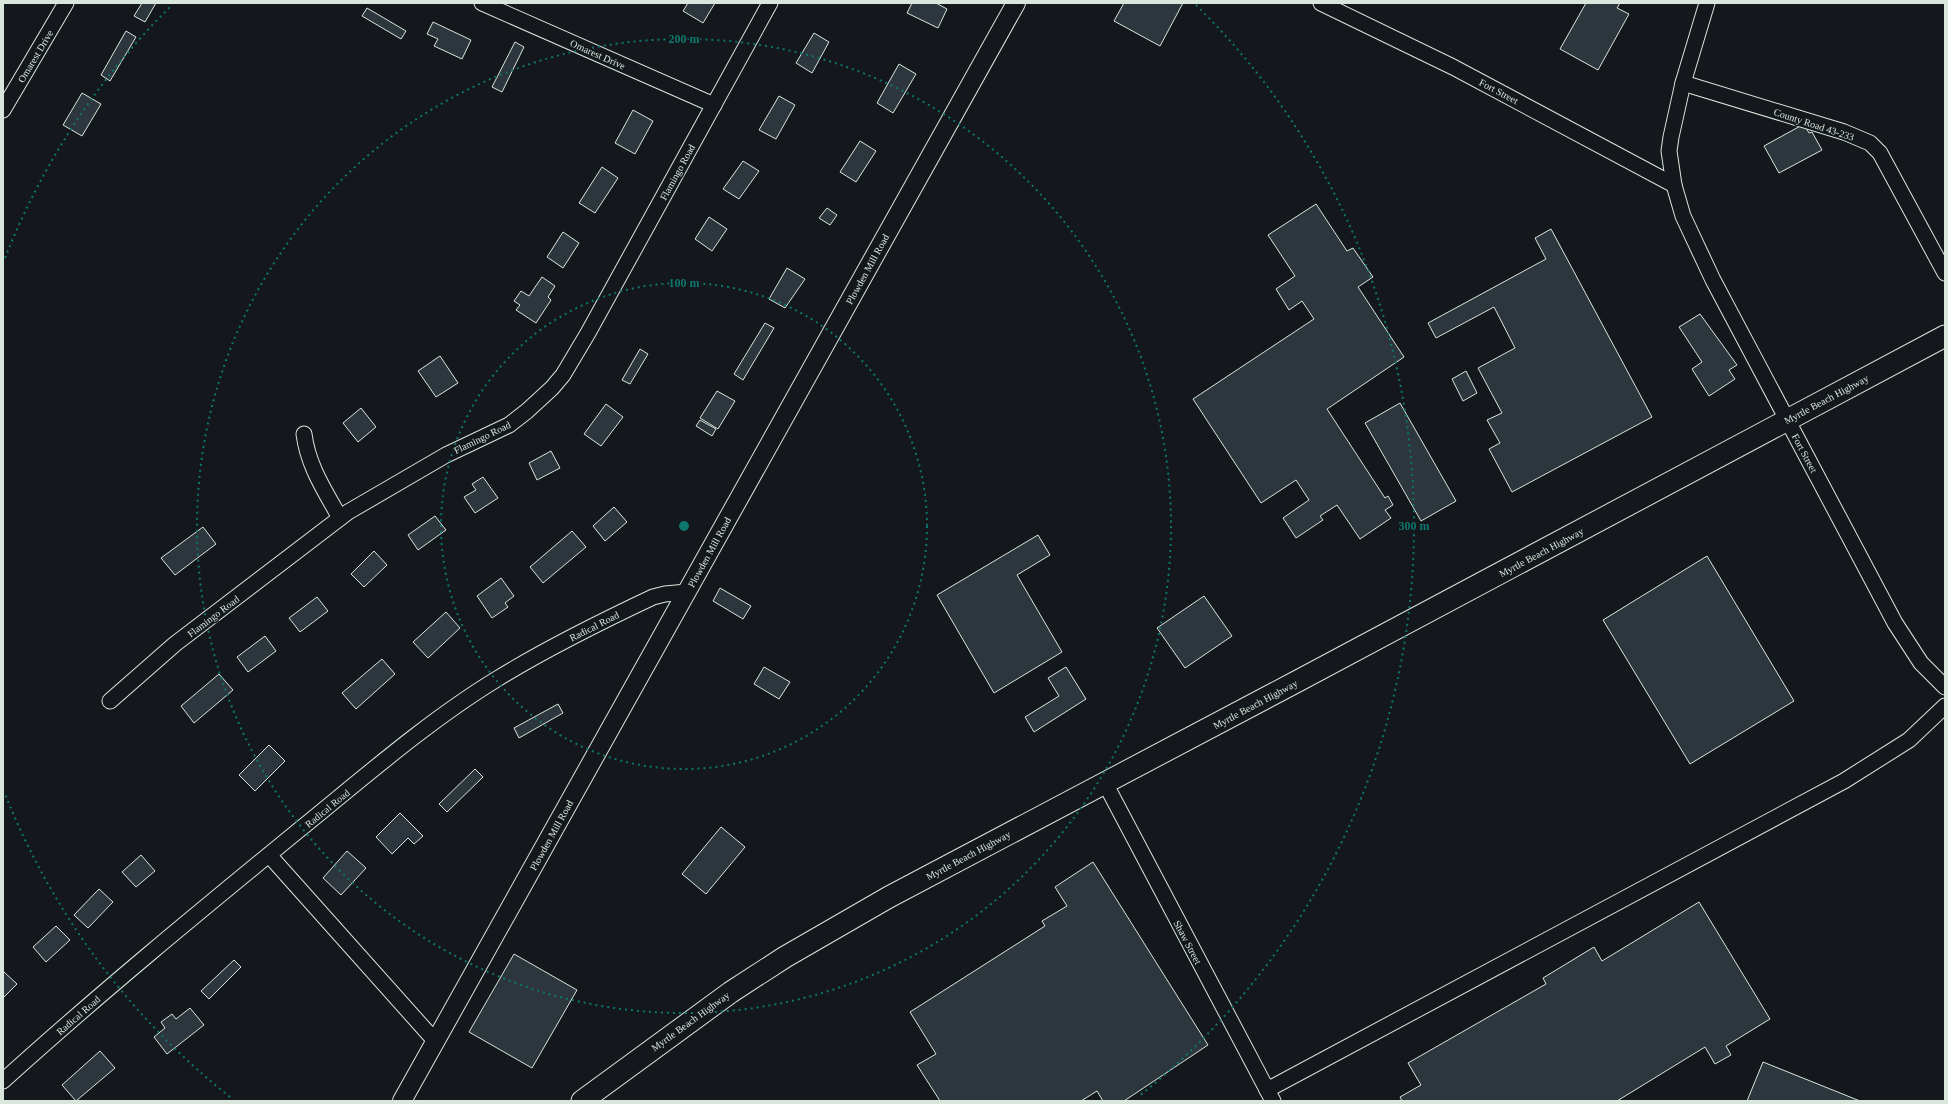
<svg xmlns="http://www.w3.org/2000/svg" width="1948" height="1104" font-family="Georgia,serif">
<style>
.building{fill:#2c363c;stroke:#d8e6dc}
.lines{fill:none;stroke-linecap:round;stroke-linejoin:round}
.minor-casing{stroke:#d8e6dc;stroke-width:17}
.tertiary-casing{stroke:#d8e6dc;stroke-width:20}
.secondary-casing{stroke:#d8e6dc;stroke-width:23}
.minor{stroke:#14181c;stroke-width:15}
.tertiary{stroke:#14181c;stroke-width:18}
.secondary{stroke:#14181c;stroke-width:21}
.ring{fill:none;stroke:#0f766e;stroke-width:2;stroke-dasharray:2 4}
.labels{text-anchor:middle;stroke-width:3;stroke-linejoin:round;paint-order:stroke}
.street-label{font-size:10px;fill:#d8e6dc;stroke:#14181c}
.centre{fill:#0f766e;stroke:#14181c;stroke-width:2}
.ring-label{font-size:12px;text-anchor:middle;font-weight:bold;fill:#0f766e;stroke:#14181c;stroke-width:3;stroke-linejoin:round;paint-order:stroke}
</style>
<rect width="100%" height="100%" fill="#14181c"/>
<g class="building">
<polygon points="142,3 156,3 145,22 134,16"/>
<polygon points="688,3 715,3 703,23 683,11"/>
<polygon points="912,3 936,3 947,9 938,28 907,13"/>
<polygon points="1124,3 1183,3 1160,46 1114,21"/>
<polygon points="1586,3 1620,3 1617,8 1629,14 1598,70 1560,49"/>
<polygon points="367,8 406,31 401,39 362,16"/>
<polygon points="433,22 471,40 462,59 434,46 438,39 427,34"/>
<polygon points="126,31 136,37 110,81 101,75"/>
<polygon points="814,33 829,42 812,73 796,63"/>
<polygon points="515,42 524,47 502,92 492,87"/>
<polygon points="899,64 916,74 893,113 877,103"/>
<polygon points="82,93 101,104 82,136 63,125"/>
<polygon points="779,96 795,105 776,139 759,130"/>
<polygon points="633,110 653,121 635,154 615,143"/>
<polygon points="1804,124 1809,133 1812,132 1822,150 1779,173 1764,146"/>
<polygon points="860,141 876,151 856,182 840,172"/>
<polygon points="743,161 759,171 739,199 723,189"/>
<polygon points="602,167 618,178 595,213 579,203"/>
<polygon points="1316,204 1347,251 1353,248 1373,277 1358,287 1404,357 1327,409 1385,498 1388,496 1393,505 1385,510 1391,518 1360,539 1337,505 1320,516 1323,520 1296,538 1283,518 1309,500 1296,480 1261,503 1193,399 1314,319 1302,301 1289,310 1276,289 1295,276 1268,235"/>
<polygon points="827,208 837,215 830,225 819,218"/>
<polygon points="709,217 727,229 712,251 695,239"/>
<polygon points="1551,229 1652,417 1512,492 1489,449 1500,443 1487,420 1502,413 1478,368 1515,348 1494,307 1436,338 1428,323 1546,259 1535,238"/>
<polygon points="563,232 579,243 563,268 547,257"/>
<polygon points="787,268 805,279 785,308 769,299"/>
<polygon points="542,277 555,286 548,297 551,300 536,323 516,310 520,305 514,301 521,291 529,296"/>
<polygon points="1700,314 1737,365 1729,370 1735,379 1709,396 1692,369 1702,362 1679,327"/>
<polygon points="765,323 774,328 743,380 734,374"/>
<polygon points="640,349 648,354 630,384 622,380"/>
<polygon points="440,356 458,383 436,397 418,371"/>
<polygon points="1466,371 1477,393 1463,401 1452,379"/>
<polygon points="717,391 735,401 718,429 700,418"/>
<polygon points="1400,403 1456,501 1421,521 1365,423"/>
<polygon points="606,404 623,417 601,446 584,434"/>
<polygon points="361,408 376,427 358,442 343,423"/>
<polygon points="700,420 716,429 712,436 696,426"/>
<polygon points="551,451 560,468 537,480 529,463"/>
<polygon points="483,477 498,498 475,513 464,497 476,490 472,484"/>
<polygon points="614,507 627,522 605,541 593,526"/>
<polygon points="435,516 446,530 418,550 408,535"/>
<polygon points="203,527 216,544 175,575 161,558"/>
<polygon points="572,531 586,547 543,583 530,567"/>
<polygon points="1038,535 1050,555 1017,575 1062,652 994,693 937,595"/>
<polygon points="374,551 387,565 364,587 351,574"/>
<polygon points="1707,556 1794,701 1690,764 1603,620"/>
<polygon points="501,578 514,596 505,603 508,607 492,618 477,596"/>
<polygon points="720,588 751,606 743,619 713,601"/>
<polygon points="1204,596 1232,636 1185,668 1157,628"/>
<polygon points="317,597 328,611 300,632 289,618"/>
<polygon points="446,612 460,628 428,658 413,642"/>
<polygon points="265,636 276,651 248,672 237,657"/>
<polygon points="382,659 395,674 356,709 342,693"/>
<polygon points="764,667 790,682 779,699 754,684"/>
<polygon points="1066,667 1086,699 1034,732 1025,717 1059,696 1048,678"/>
<polygon points="219,674 233,690 194,723 181,706"/>
<polygon points="558,704 563,713 519,738 514,728"/>
<polygon points="269,745 285,761 255,791 239,775"/>
<polygon points="475,769 483,777 447,812 439,804"/>
<polygon points="400,813 423,836 414,844 408,838 392,854 376,837"/>
<polygon points="721,827 745,847 706,894 682,874"/>
<polygon points="347,851 366,868 341,895 323,878"/>
<polygon points="141,855 155,871 136,887 122,872"/>
<polygon points="1093,862 1208,1045 1124,1101 1103,1101 1097,1091 1081,1101 940,1101 917,1065 936,1054 910,1012 1045,926 1042,921 1067,906 1055,887"/>
<polygon points="99,889 113,902 88,928 74,915"/>
<polygon points="1699,902 1770,1019 1726,1046 1731,1055 1715,1064 1705,1047 1617,1101 1402,1101 1400,1097 1421,1085 1408,1063 1546,984 1543,978 1594,947 1602,961"/>
<polygon points="56,926 70,940 46,962 33,947"/>
<polygon points="514,954 577,990 532,1068 469,1032"/>
<polygon points="234,960 241,967 209,999 201,991"/>
<polygon points="3,971 17,984 3,998"/>
<polygon points="190,1008 204,1025 167,1054 154,1037 165,1028 161,1022 172,1014 176,1019"/>
<polygon points="100,1051 115,1068 76,1101 62,1085"/>
<polygon points="1763,1062 1860,1101 1747,1101"/>
</g>
<g class="lines">
<g class="minor-casing">
<g id="minor">
<polyline points="482,3 714,105"/>
<polyline points="1321,3 1453,67 1674,185 1683,216 1713,280 1895,623 1921,663 1945,687"/>
<polyline points="1683,83 1844,132 1870,143 1880,153 1945,273"/>
<polyline points="3,110 66,3"/>
<polyline points="1674,185 1669,151 1671,137 1683,83 1707,3"/>
<path d="M 304,434 C 308,466 325,491 340,518"/>
<polyline points="110,701 175,644 348,512 446,455 509,425 527,411 552,388 563,375 588,333 770,3"/>
<polyline points="1105,783 1273,1101"/>
<polyline points="269,855 436,1042"/>
<path d="M 3,1081 C 99,994 199,912 299,830 C 362,779 428,721 497,679 C 547,648 600,622 653,597 L 665,594 L 687,592"/>
<polyline points="1267,1090 1844,781 1909,740 1945,706"/>
</g>
</g>
<g class="tertiary-casing">
<polyline id="tertiary" points="402,1101 1016,3"/>
</g>
<g class="secondary-casing">
<polyline id="secondary" points="582,1101 731,992 785,957 889,897 1294,683 1945,336"/>
</g>
<use href="#minor" class="minor"/>
<use href="#tertiary" class="tertiary"/>
<use href="#secondary" class="secondary"/>
</g>
<g class="ring">
<circle cx="684" cy="526" r="243"/>
<circle cx="684" cy="526" r="487"/>
<path d="M230 1097A730 730 0 0 1 5 794M5 258A730 730 0 0 1 172 5M1196 5A730 730 0 0 1 1138 1097"/>
</g>
<g class="labels">
<g class="street-label">
<text transform="translate(598 54) rotate(24)" y="4">Omarest Drive</text>
<text transform="translate(35 56) rotate(-59)" y="4">Omarest Drive</text>
<text transform="translate(1499 91) rotate(28)" y="4">Fort Street</text>
<text transform="translate(1814 124) rotate(18)" y="4">County Road 43-233</text>
<text transform="translate(677 172) rotate(-61)" y="4">Flamingo Road</text>
<text transform="translate(867 269) rotate(-61)" y="4">Plowden Mill Road</text>
<text transform="translate(1826 399) rotate(-28)" y="4">Myrtle Beach Highway</text>
<text transform="translate(482 437) rotate(-26)" y="4">Flamingo Road</text>
<text transform="translate(1805 453) rotate(62)" y="4">Fort Street</text>
<text transform="translate(709 552) rotate(-61)" y="4">Plowden Mill Road</text>
<text transform="translate(1541 552) rotate(-28)" y="4">Myrtle Beach Highway</text>
<text transform="translate(213 616) rotate(-37)" y="4">Flamingo Road</text>
<text transform="translate(594 626) rotate(-27)" y="4">Radical Road</text>
<text transform="translate(1255 704) rotate(-28)" y="4">Myrtle Beach Highway</text>
<text transform="translate(327 808) rotate(-39)" y="4">Radical Road</text>
<text transform="translate(551 835) rotate(-61)" y="4">Plowden Mill Road</text>
<text transform="translate(968 855) rotate(-28)" y="4">Myrtle Beach Highway</text>
<text transform="translate(1188 942) rotate(62)" y="4">Shaw Street</text>
<text transform="translate(78 1015) rotate(-41)" y="4">Radical Road</text>
<text transform="translate(690 1021) rotate(-36)" y="4">Myrtle Beach Highway</text>
</g>
</g>
<circle cx="684" cy="526" r="6" class="centre"/>
<g class="ring-label">
<text x="684" y="43">200 m</text>
<text x="684" y="287">100 m</text>
<text x="1414" y="530">300 m</text>
</g>
<rect width="1948" height="1104" fill="none" stroke="#d8e6dc" stroke-width="8"/>
</svg>
